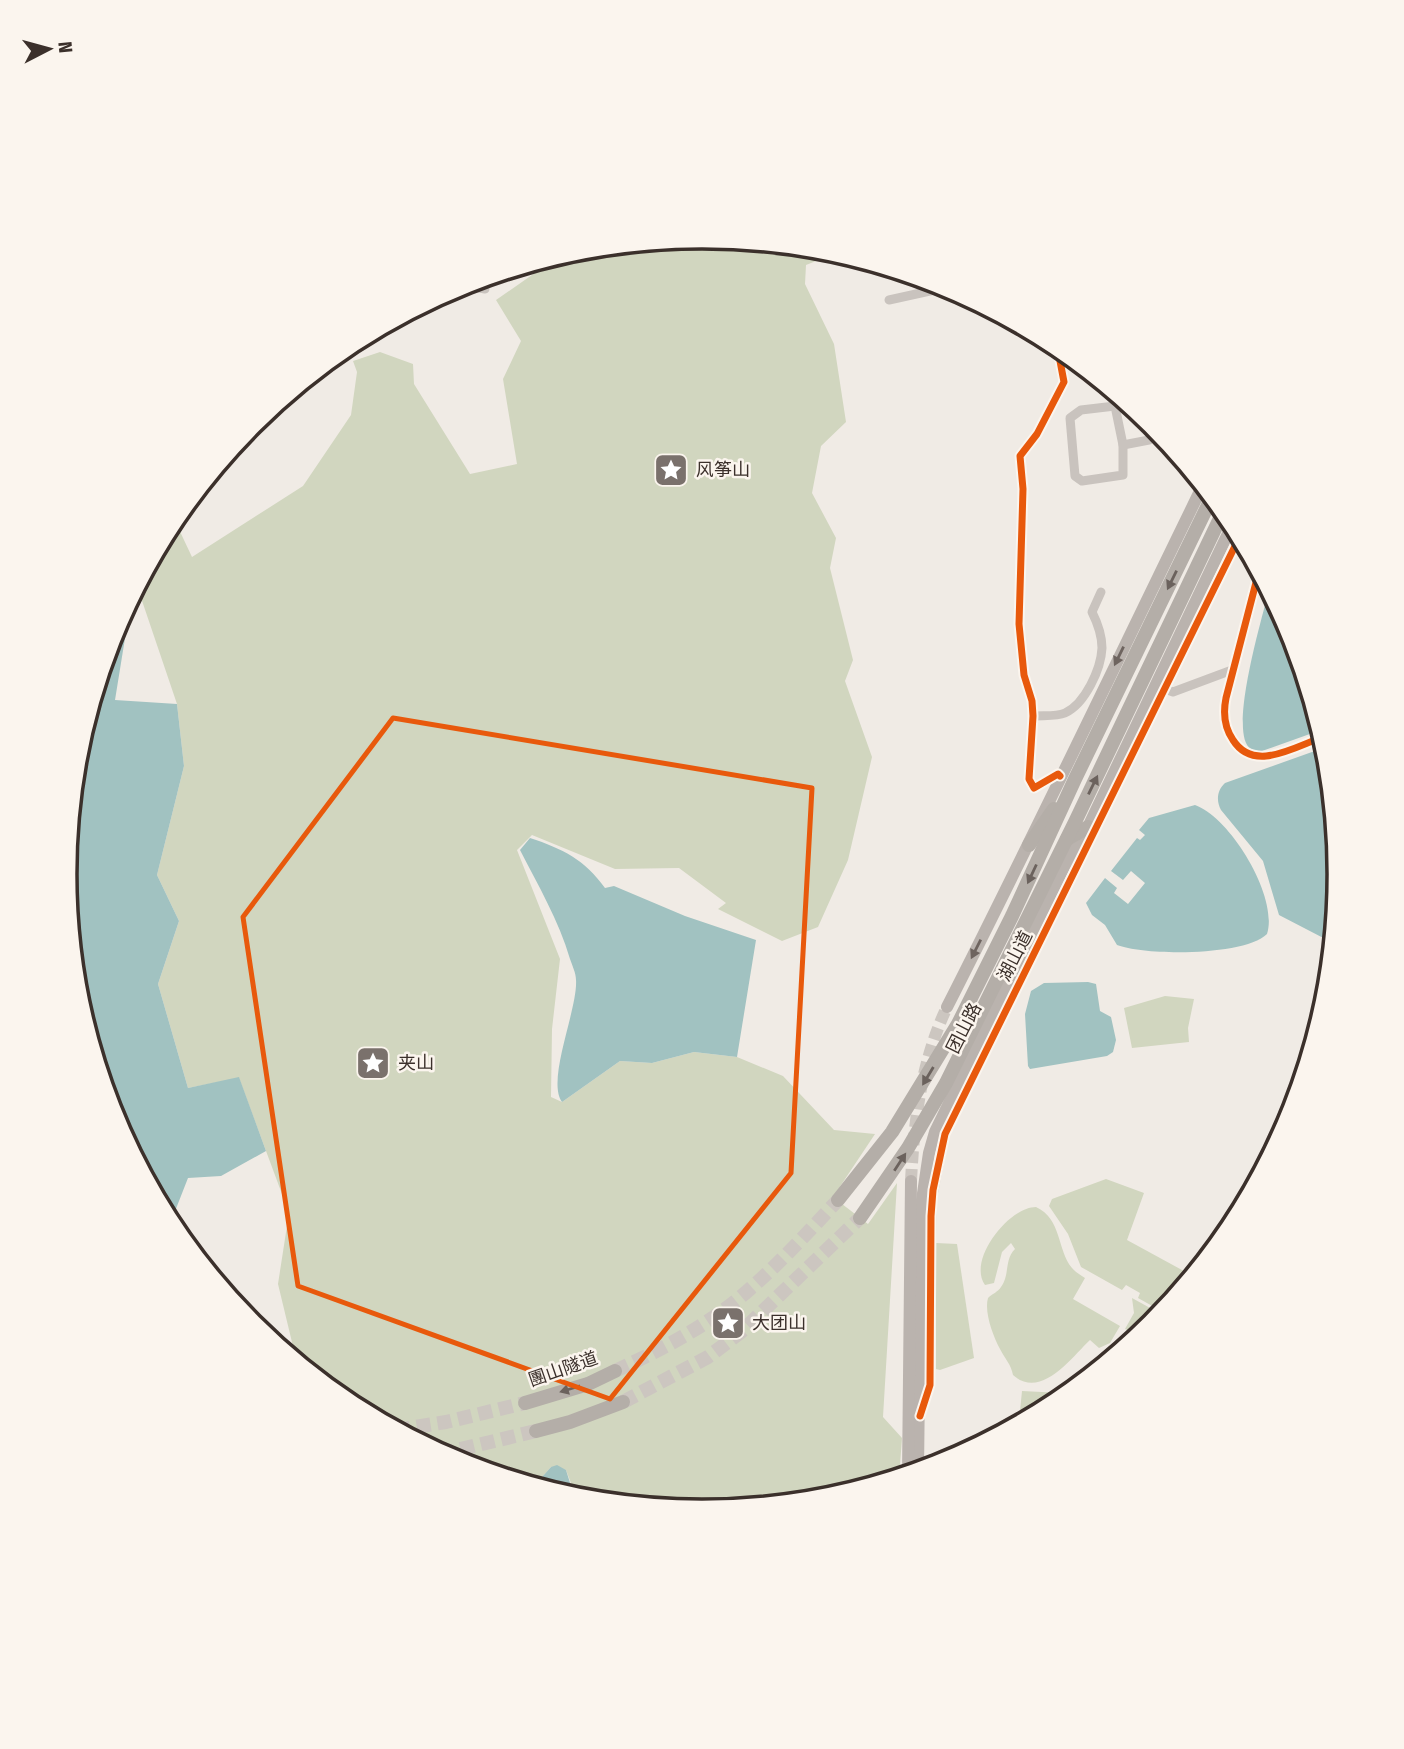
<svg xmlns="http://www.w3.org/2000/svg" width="1404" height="1749" font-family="'Fira Sans Condensed','Noto Sans SC',sans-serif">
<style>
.green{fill:#d1d6bf}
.water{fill:#a1c2c1}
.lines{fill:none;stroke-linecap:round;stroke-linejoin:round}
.secondary-tunnel{stroke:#ccc6c0;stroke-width:12;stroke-dasharray:12 6;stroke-linecap:butt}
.trunk-tunnel{stroke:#ccc6c0;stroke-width:14;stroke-dasharray:14 7;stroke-linecap:butt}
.minor{stroke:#c9c3be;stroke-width:9}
.secondary{stroke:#bab3ae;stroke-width:12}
.trunk{stroke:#b4aea8;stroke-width:14}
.cycleway-casing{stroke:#fbf5ee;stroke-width:11}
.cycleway{stroke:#e8590c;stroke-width:7}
.oneway{fill:#6b625d}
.oneway2{fill:#6e645f}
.marked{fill:none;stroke:#e8590c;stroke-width:5;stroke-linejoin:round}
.labels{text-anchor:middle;stroke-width:5;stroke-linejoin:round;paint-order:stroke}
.poi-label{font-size:18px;fill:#3b302b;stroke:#fbf5ee;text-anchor:start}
.street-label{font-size:18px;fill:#3b302b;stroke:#fbf5ee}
.rim{fill:none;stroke:#3b302b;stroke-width:3.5}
</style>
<rect width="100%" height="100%" fill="#f0ebe5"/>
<g class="green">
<polygon points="702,237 827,250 836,253 806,265 805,284 834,344 846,422 821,446 812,493 836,538 830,568 853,660 845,681 872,757 848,860 818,927 782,941 718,909 726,903 679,868 615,869 532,835 517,850 560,959 552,1029 551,1097 562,1102 620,1061 652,1063 694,1052 737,1057 783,1076 834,1130 875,1134 833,1197 868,1224 897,1183 883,1417 902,1438 899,1478 826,1500 702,1512 577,1499 566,1470 551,1467 534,1486 458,1463 348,1404 297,1363 278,1284 289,1213 239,1078 188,1088 158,984 179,921 157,875 184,766 177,704 137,586 172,520 216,467 175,521 192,557 303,486 351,415 357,372 353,361 380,352 413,364 414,384 470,474 517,464 503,379 521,341 496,300 562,254 578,249"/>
<polygon points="1165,996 1194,999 1188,1028 1189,1042 1132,1048 1124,1008"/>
<polygon points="1106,1179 1144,1193 1127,1240 1193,1276 1163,1312 1138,1298 1140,1293 1126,1285 1122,1290 1081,1267 1068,1234 1049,1206 1052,1199"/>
<path d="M 1036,1207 C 1062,1219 1057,1250 1072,1268 C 1075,1272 1081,1275 1085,1278 L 1073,1299 L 1120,1326 L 1110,1343 L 1099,1348 L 1090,1340 C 1071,1358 1041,1400 1013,1375 C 1011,1364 1005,1359 1000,1349 C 993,1336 984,1312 988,1298 C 992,1294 998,1292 1001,1287 C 1010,1275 1004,1260 1015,1249 L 1011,1243 L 1002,1252 L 994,1283 L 985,1285 C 967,1260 1009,1207 1036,1207 Z"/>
<polygon points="936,1243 957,1244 974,1358 940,1370 936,1369"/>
<polygon points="1132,1298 1161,1314 1152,1325 1132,1342 1128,1340 1132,1332 1125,1329 1134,1313"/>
<polygon points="1117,1343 1124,1347 1127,1343 1129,1344 1056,1405 997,1436 1019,1421 1022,1391 1062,1393 1093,1373 1092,1371 1114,1352"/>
</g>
<g class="water">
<path d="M 1269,590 L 1291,631 L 1321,730 L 1262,751 C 1259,751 1254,751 1251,749 C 1227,735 1263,615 1269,590 Z"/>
<polygon points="132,595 115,700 177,704 184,766 157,875 179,921 158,984 188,1088 239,1077 266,1151 221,1176 188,1178 170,1224 113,1118 77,998 65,874 77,750 113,630"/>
<path d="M 1326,747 L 1339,875 L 1333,943 L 1279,915 L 1263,861 L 1221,810 C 1216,801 1217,790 1225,783 Z"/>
<path d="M 1195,805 C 1230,817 1279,897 1267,934 C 1245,956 1146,956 1117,945 L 1105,925 L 1092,915 L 1086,903 L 1105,878 L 1117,888 L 1114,893 L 1128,904 L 1145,883 L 1131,871 L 1123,880 L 1111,871 L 1137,838 L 1140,840 L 1145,835 L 1139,830 L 1149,818 Z"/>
<path d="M 530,838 C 563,849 584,859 605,888 L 614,886 L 685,916 L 756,940 L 737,1057 L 694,1052 L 652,1063 L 620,1061 L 562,1102 C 546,1080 578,1009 576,980 C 576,973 572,965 570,959 C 559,921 538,885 520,850 Z"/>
<polygon points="1088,982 1096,984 1100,1011 1111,1017 1116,1040 1113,1052 1107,1056 1030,1069 1028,1066 1025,1014 1031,991 1044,983"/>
<polygon points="557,1465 566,1470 575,1499 534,1486 551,1467"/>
</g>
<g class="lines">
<path class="secondary-tunnel" d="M 911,1181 C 914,1121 921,1062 947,1007"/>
<g class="trunk-tunnel">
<path d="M 615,1371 C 663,1349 711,1324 751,1288 C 782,1261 810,1230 838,1200"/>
<polyline points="623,1402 708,1357 741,1332 860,1218"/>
<polyline points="396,1430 446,1422 525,1403"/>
<polyline points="440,1454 536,1431"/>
</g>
<g class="minor">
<polyline points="462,285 485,289"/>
<polyline points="889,300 948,287"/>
<polyline points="1057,345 1064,382 1037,434 1020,456 1023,489 1019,624 1024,675 1032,701 1033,716 1029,779 1034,788 1058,774 1060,776"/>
<polyline points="1113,392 1115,406"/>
<polygon points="1115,406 1123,445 1123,475 1082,481 1075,476 1070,418 1081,410"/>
<polyline points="1123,445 1149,440 1160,432"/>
<polyline points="1162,688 1173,692 1232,670"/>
<path d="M 1033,716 C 1043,715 1056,717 1065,713 C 1085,704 1101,669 1102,648 C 1102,637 1097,622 1092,612 L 1101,592"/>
<polyline points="921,1414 930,1385 932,1201 945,1134 1240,536"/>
</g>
<g class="secondary">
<path d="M 947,1007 C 1035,834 1118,659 1203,485"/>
<polyline points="918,1472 921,1207 929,1153 935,1132 1064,867 1088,827 1233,523"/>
<polyline points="908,1475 911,1181"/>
</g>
<g class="trunk">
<polyline points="1067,839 1088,827"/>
<polyline points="1029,845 1054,809"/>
<polyline points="838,1200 892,1132 958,1024 1012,916 1075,779 1212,497"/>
<polyline points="860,1218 908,1148 946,1083 1075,822 1224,510"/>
<polyline points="525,1403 588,1384 615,1371"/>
<polyline points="536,1431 570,1422 623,1402"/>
</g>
<g class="cycleway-casing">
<g id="cycleway">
<polyline points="1057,345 1064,382 1037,434 1020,456 1023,489 1019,624 1024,675 1032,701 1033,716 1029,779 1034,788 1058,774 1060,776"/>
<path d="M 1259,571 L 1226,698 C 1223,713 1224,727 1233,740 C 1254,773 1294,747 1323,737"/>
<polyline points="920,1416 930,1385 931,1216 933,1190 945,1134 1240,536"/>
</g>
</g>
<use href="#cycleway" class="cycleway"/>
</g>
<defs><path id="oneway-solid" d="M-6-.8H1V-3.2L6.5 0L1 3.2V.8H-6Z" transform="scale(1.75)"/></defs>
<g class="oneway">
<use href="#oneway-solid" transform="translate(1172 580) rotate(116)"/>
<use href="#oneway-solid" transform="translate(1093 785) rotate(-64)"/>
<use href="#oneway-solid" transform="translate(1032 874) rotate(115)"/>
<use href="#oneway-solid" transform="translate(928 1076) rotate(121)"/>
<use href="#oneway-solid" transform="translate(900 1162) rotate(-57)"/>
<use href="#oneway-solid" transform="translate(570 1389) rotate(163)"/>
</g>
<g class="oneway2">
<use href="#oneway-solid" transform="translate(1119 656) rotate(116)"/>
<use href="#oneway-solid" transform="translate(976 949) rotate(117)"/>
</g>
<path class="marked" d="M 393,718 L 812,788 L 791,1173 L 610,1399 L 298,1286 L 243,917 Z"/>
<defs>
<g id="sight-square" transform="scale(1.75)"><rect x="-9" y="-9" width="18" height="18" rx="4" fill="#7a716c" stroke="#fbf5ee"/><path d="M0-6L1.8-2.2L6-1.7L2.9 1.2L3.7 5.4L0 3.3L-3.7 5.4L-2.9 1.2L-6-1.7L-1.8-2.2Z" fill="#fff"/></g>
</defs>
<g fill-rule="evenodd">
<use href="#sight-square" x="671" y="470"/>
<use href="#sight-square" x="373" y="1063"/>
<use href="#sight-square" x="728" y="1323"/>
</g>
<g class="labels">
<g class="poi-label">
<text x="696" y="476">风筝山</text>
<text x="398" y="1069">夹山</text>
<text x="752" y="1329">大团山</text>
</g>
<g class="street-label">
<text transform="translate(1015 956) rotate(-63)" y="6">湖山道</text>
<text transform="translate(964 1028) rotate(-63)" y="6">团山路</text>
<text transform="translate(563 1369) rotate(-19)" y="6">團山隧道</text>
</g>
</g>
<path d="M0 0H1404V1749H0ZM77 874a625 625 0 1 1 1250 0a625 625 0 1 1-1250 0Z" fill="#fbf5ee" fill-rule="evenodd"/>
<path class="rim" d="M77 874a625 625 0 1 1 1250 0a625 625 0 1 1-1250 0Z"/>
<g transform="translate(49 49) rotate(84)" stroke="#fbf5ee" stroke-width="5" paint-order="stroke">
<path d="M0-5L12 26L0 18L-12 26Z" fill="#3b302b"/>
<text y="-10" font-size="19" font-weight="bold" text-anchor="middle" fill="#3b302b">N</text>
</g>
</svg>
